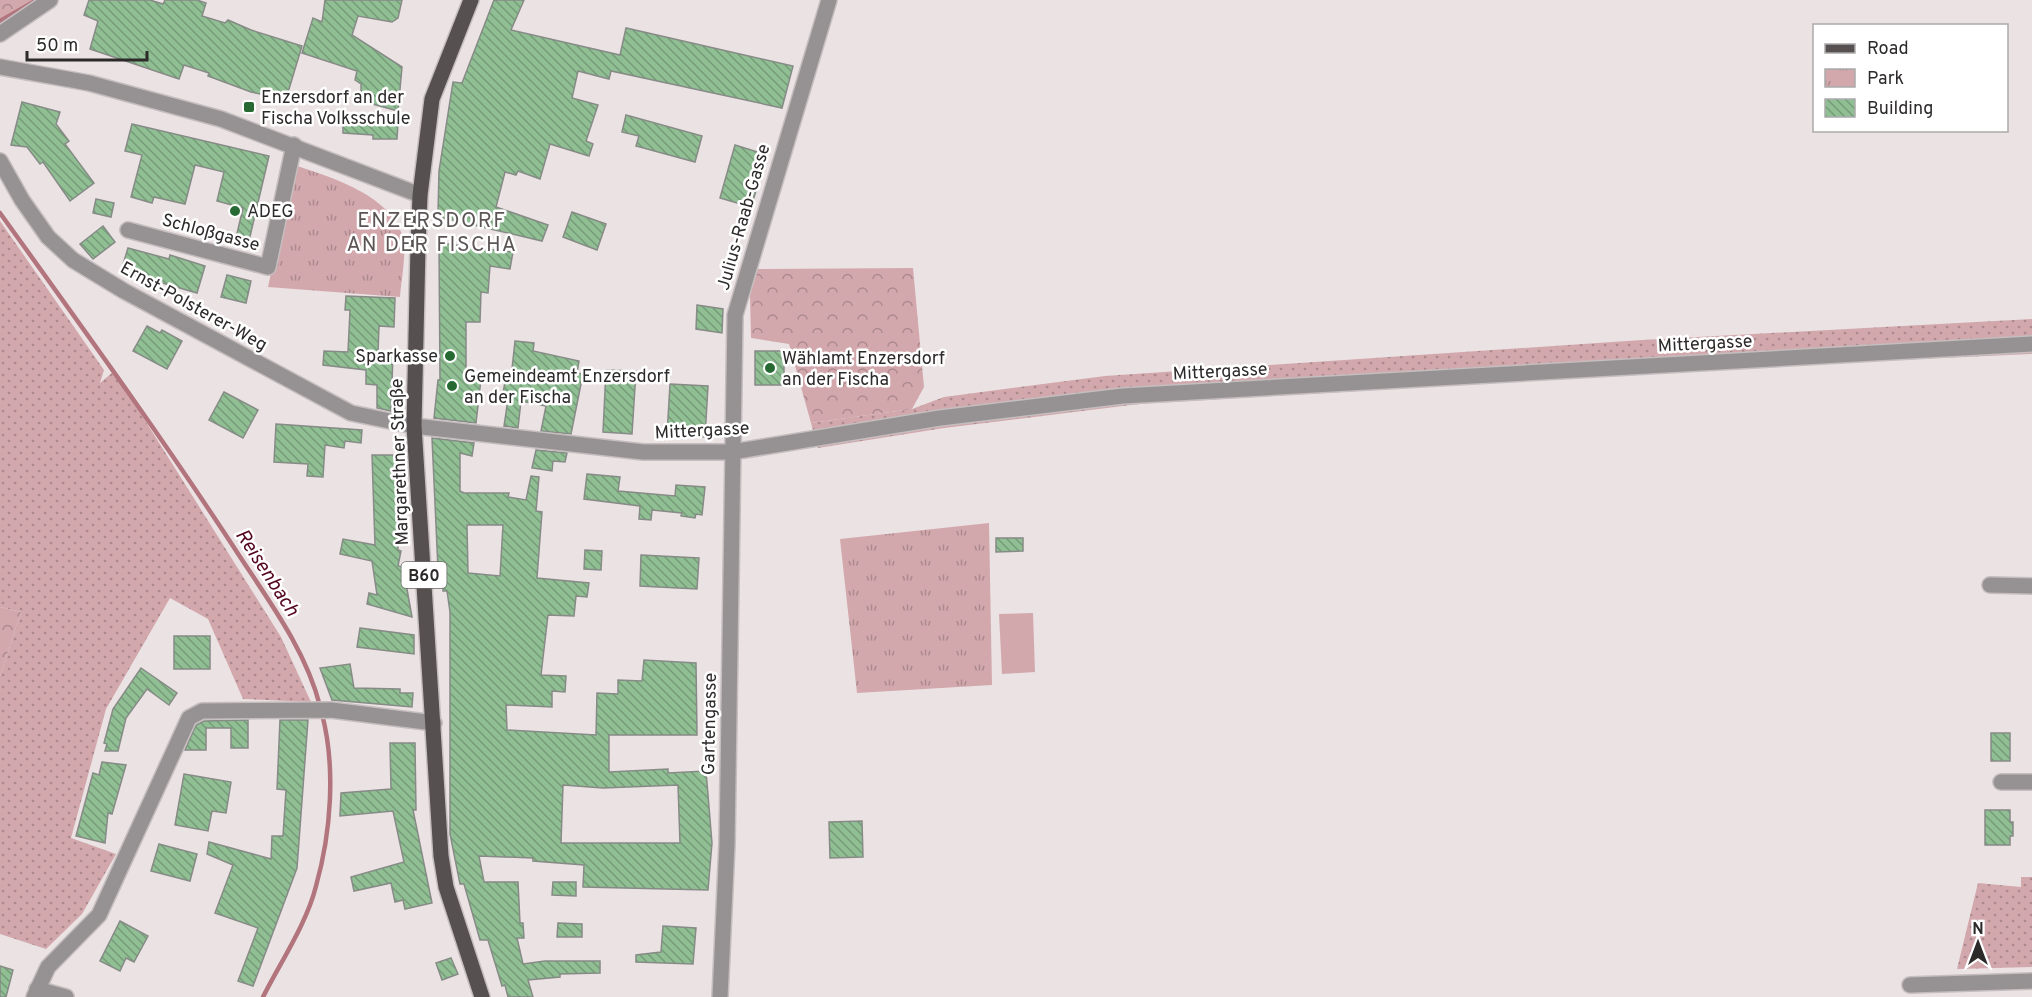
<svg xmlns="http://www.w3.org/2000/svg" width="2032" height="997" font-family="Overpass,sans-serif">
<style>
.grass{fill:url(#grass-dots)}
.forest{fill:url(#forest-crowns)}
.park{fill:url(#park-tufts)}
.pitch{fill:#d2a8ad}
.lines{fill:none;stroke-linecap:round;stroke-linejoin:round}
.stream{stroke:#b2747d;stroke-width:4.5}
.building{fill:url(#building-back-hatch);stroke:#868b86;stroke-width:1.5;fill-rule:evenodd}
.minor-casing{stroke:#c5bdbe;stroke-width:18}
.major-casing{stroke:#c5bdbe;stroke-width:18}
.minor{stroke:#969293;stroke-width:15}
.major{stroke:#565050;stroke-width:15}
.poi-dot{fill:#276933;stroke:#fff;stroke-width:2}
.labels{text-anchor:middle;stroke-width:5;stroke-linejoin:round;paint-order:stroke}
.shield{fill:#fff;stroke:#6c6a6a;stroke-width:1.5}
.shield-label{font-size:16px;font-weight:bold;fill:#2d2a2a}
.poi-label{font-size:18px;fill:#2d2a2a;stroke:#fff;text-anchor:start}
.street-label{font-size:18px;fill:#2d2a2a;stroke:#fff}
.water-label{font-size:20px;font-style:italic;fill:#54051f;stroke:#fff}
.quarter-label{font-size:21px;letter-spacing:1.5px;fill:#5c5556;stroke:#fff}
</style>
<defs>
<pattern id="grass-dots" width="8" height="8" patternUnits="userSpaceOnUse" patternTransform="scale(1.5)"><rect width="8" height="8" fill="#d2a8ad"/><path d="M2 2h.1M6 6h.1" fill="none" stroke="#ab898d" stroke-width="1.8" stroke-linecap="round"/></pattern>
<pattern id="forest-crowns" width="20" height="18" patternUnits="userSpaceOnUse" patternTransform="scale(1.5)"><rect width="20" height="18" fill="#d2a8ad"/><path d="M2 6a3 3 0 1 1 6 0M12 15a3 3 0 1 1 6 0" fill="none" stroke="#ab898d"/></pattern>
<pattern id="park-tufts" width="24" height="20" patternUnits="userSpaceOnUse" patternTransform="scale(1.5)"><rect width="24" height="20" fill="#d2a8ad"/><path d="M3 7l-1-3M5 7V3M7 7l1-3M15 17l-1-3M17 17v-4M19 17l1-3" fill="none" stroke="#ab898d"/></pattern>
<pattern id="building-back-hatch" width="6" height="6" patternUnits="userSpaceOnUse" patternTransform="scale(1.5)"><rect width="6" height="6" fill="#90bf94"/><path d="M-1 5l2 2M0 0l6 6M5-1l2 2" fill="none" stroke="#769b79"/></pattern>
</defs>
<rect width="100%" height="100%" fill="#ebe2e3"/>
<g class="grass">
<polygon points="0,221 104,370 100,383 114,371 281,637 311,702 243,699 208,619 170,598 106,709 71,838 116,854 82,914 46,949 0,934 0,676 21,612 0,607"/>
<polygon points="2032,319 2032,354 1828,363 1139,404 944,428 818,448 811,423 912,409 944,397 1105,376 1642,340"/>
<polygon points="2021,877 2032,877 2032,967 1957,969 1978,883 2021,887"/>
</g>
<g class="forest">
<polygon points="0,0 35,0 0,25"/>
<polygon points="913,268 924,387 912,409 811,423 789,344 751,338 750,295 758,269"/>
<polygon points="0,607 21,612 0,676"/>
</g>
<g class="park">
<path d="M 294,165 C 330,177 390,194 403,237 C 407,250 401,282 400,297 L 268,287 Z"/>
<polygon points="989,523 992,685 857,693 840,539"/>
</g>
<polygon class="pitch" points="1033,613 1035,672 1002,674 999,614"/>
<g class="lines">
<g class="stream">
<polyline points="0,21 37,0"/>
<path d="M 0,213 C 79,323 159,433 233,546 C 265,596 305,647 320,706"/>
<path d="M 263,997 C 280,963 307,923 316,886 C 331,833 336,767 322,714"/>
</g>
</g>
<g class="building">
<polygon points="89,0 150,0 163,4 165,0 197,0 206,3 202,16 225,23 228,20 251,30 302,46 286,99 266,92 265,95 251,92 208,76 209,73 184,65 179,79 90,49 98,21 84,15"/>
<polygon points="325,0 402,0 398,18 392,22 358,16 352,35 402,67 398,111 361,101 361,84 355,80 357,71 302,53 313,18 322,22"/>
<polygon points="494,0 524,0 511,30 620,55 626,28 793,66 782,108 611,71 609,79 578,71 572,98 598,105 586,141 593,144 589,156 550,144 540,179 518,171 516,175 505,172 496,207 548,225 542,241 443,218 438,212 439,171 453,82 462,83"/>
<polygon points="22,102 60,112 56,124 69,141 65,144 94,183 70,201 43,162 40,164 27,147 11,145"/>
<polygon points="626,115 702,136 695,162 636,146 639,136 622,132"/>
<polygon points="343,123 398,123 397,139 373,139 373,135 343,133"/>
<polygon points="132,124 269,156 248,245 235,242 243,208 217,201 224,172 195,165 185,204 154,197 152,203 131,197 142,155 125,151"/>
<polygon points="735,145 767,155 751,207 720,198"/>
<polygon points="96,199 114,203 111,217 93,213"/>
<polygon points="572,212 606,224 597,250 563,237"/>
<polygon points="103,226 115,242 93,259 80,244"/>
<polygon points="439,243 513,252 510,269 490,266 488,293 481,292 480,322 466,322 466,379 481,379 476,423 434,418 438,380 440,380"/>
<polygon points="128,248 169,259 170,255 205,266 197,293 121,271"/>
<polygon points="227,275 251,281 246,303 221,297"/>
<polygon points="346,296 395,298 394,327 379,326 378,353 393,354 391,411 377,408 377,385 366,384 366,370 323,365 324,351 348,352 350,310 345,310"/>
<polygon points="697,305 723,309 722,333 696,329"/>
<polygon points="147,326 160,333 162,330 182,341 167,369 133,351"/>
<polygon points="515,341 534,343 533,351 579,361 577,373 583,374 571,434 541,431 546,406 521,401 518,428 504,426 508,399 502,398 506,377 511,378"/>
<rect x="755" y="351" width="29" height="34"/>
<polygon points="606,370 636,371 632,434 603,432"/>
<polygon points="670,384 708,386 705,437 667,435"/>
<polygon points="224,392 258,410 243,438 209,420"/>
<polygon points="276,424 362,430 361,443 345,441 344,448 325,445 323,477 307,476 308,464 274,462"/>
<path d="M 432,438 L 474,443 L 472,456 L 460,453 L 460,491 L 464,493 L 509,493 L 508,497 L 526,500 L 531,476 L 539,477 L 536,511 L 542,512 L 537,578 L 589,583 L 587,597 L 576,596 L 574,616 L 548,615 L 541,675 L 566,676 L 565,692 L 552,691 L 552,707 L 506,705 L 507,730 L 596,735 L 597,693 L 618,694 L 618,680 L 642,681 L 644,660 L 696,663 L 697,735 L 609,735 L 609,772 L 668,769 L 668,773 L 706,771 L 712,843 L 708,890 L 583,887 L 584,865 L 533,861 L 533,858 L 479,856 L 484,882 L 518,882 L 520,923 L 523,923 L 524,938 L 517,938 L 523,964 L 545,961 L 600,961 L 600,973 L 560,974 L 560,977 L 528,980 L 533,997 L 508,997 L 505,985 L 502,986 L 488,940 L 480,940 L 464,884 L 460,884 L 450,834 L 450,612 L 447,591 L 443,591 L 443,569 L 438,569 ZM 467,525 L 503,525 L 500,576 L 468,573 ZM 563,785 L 603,788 L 678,785 L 680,843 L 561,843 Z"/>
<polygon points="536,450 567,453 565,462 553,461 552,471 532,468"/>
<polygon points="372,455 396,455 398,550 401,551 398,566 403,567 412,617 367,604 369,593 377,595 372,561 340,554 343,539 375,545"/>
<polygon points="587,474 620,477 618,491 675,496 676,485 705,487 702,515 696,514 695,518 681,516 682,513 652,510 651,520 639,519 640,506 584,499"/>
<polygon points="996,538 1023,538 1023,551 996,552"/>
<polygon points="585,550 602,551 601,570 584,569"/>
<polygon points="641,555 699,558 697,589 640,586"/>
<polygon points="360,628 414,635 414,654 357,647"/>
<rect x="174" y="636" width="36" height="33"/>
<polygon points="350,664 354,688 400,689 400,693 413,693 412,707 332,700 320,668"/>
<polygon points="141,668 177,693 169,705 147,689 126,718 118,751 105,751 107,744 104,743 113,709"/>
<polygon points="248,720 248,748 231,748 231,728 206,728 206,750 185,750 196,725 204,721"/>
<polygon points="280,720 308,720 297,868 253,986 238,981 258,928 215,913 233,865 207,854 209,842 271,859 272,836 283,836 286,790 277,789"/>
<rect x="1991" y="733" width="19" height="28"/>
<polygon points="390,743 415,743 416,810 413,810 432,903 405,909 403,900 395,902 391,883 354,891 351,877 404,862 393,811 340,816 341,793 391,789"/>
<polygon points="102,762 126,765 112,814 108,813 105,843 76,836 93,773 99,775"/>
<polygon points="184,774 231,782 226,813 212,811 208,831 175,825"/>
<polygon points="1985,810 2010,810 2010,822 2013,822 2013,836 2010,836 2010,845 1985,845"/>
<polygon points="862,821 863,857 830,858 829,822"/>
<polygon points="159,844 197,854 190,881 151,871"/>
<polygon points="553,882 576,882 576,896 552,895"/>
<polygon points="120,921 148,936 134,962 126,958 120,971 100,961"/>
<polygon points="558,923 582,924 582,937 557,937"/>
<polygon points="663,926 696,928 693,964 636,962 636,955 661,952"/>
<polygon points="451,958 458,974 442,980 436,963"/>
<polygon points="0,966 13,970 6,997 0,997"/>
</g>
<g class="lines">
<g class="minor-casing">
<g id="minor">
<polyline points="0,34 50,0"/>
<polyline points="0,67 89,83 221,119 420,195"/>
<polyline points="0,161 22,200 48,237 73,260 124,291 351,413 414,426 643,452 732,452 940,418 1123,396 2032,344"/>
<polyline points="128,230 268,267 294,145"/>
<polyline points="1990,585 2032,586"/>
<polyline points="2001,782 2032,782"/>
<polyline points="1910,985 2032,981"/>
<polyline points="37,989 66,997"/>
<polyline points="34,997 48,967 99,915 189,718 202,711 331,710 434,723"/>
<polyline points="720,997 727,844 735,315 829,0"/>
</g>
</g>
<g class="major-casing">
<polyline id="major" points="471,0 432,99 420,195 418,247 414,426 441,856 446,887 482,997"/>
</g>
<use href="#minor" class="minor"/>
<use href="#major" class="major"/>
</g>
<g class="poi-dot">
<rect x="243" y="101" width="12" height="12" rx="3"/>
<circle cx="235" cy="211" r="6"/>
<circle cx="450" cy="356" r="6"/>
<circle cx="770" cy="368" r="6"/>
<circle cx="452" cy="386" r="6"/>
</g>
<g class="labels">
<rect class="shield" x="401.5" y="562" width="45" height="26" rx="4.5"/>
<g class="shield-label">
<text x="424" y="581">B60</text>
</g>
<g class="poi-label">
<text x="261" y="103">Enzersdorf an der<tspan x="261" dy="21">Fischa Volksschule</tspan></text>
<text x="247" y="217">ADEG</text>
<text x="438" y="362" text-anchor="end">Sparkasse</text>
<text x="782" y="364">Wählamt Enzersdorf<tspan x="782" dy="21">an der Fischa</tspan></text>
<text x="464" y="382">Gemeindeamt Enzersdorf<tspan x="464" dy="21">an der Fischa</tspan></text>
</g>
<g class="street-label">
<text transform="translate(743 217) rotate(-74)" y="6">Julius-Raab-Gasse</text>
<text transform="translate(211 232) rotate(15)" y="6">Schloßgasse</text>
<text transform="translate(194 306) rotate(29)" y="6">Ernst-Polsterer-Weg</text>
<text transform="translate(1705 343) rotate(-3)" y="6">Mittergasse</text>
<text transform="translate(1220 371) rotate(-3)" y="6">Mittergasse</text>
<text transform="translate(702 430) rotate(-3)" y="6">Mittergasse</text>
<text transform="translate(399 462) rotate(-92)" y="6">Margarethner Straße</text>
<text transform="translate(709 724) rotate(-89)" y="6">Gartengasse</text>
</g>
<g class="water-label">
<text transform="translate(268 572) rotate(57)" y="7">Reisenbach</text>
</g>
<g class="quarter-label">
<text x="432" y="227">ENZERSDORF<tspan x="432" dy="24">AN DER FISCHA</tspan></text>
</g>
</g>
<rect x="1813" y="24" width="195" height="108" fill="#ffffff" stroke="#abaaaa" stroke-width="1.5"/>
<rect x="1825" y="44" width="30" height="9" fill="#565050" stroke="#abaaaa" stroke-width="1.5"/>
<text x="1867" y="54" font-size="18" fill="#2d2a2a">Road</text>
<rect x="1825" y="69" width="30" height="18" fill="url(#park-tufts)" stroke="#abaaaa" stroke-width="1.5"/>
<text x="1867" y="84" font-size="18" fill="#2d2a2a">Park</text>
<rect x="1825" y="99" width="30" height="18" fill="url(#building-back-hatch)" stroke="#abaaaa" stroke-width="1.5"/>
<text x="1867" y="114" font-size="18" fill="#2d2a2a">Building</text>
<g transform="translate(1978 943)" stroke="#ffffff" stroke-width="4.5" paint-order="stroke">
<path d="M0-4.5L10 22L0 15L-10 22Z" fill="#2d2a2a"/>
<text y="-9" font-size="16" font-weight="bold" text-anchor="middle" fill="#2d2a2a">N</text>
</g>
<path d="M27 51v9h120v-9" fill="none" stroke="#2d2a2a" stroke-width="3"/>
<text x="36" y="51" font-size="18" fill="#2d2a2a" stroke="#ffffff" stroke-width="4.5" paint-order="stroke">50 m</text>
</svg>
